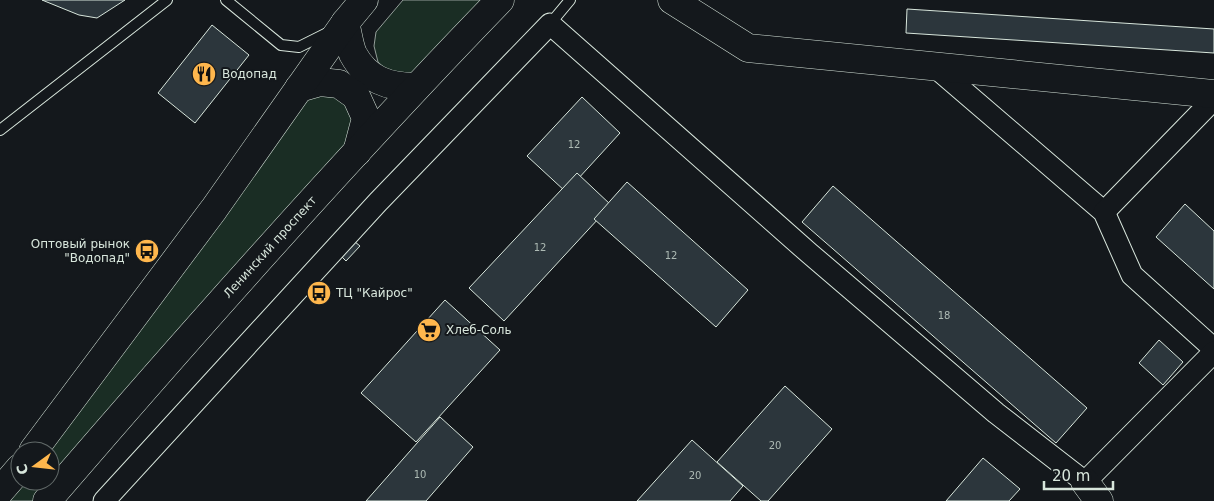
<svg xmlns="http://www.w3.org/2000/svg" width="1214" height="501" font-family="'DejaVu Sans',sans-serif">
<style>
.green{fill:#1a2d24;stroke:#939e99}
.building{fill:#2c363c;stroke:#d8e6dc}
.lines{fill:none;stroke-linecap:round;stroke-linejoin:round}
.lane-casing{stroke:#d8e6dc;stroke-width:12}
.street-casing{stroke:#d8e6dc;stroke-width:23}
.secondary-casing{stroke:#d8e6dc;stroke-width:29}
.primary-casing{stroke:#d8e6dc;stroke-width:29}
.lane{stroke:#14181c;stroke-width:10}
.street{stroke:#14181c;stroke-width:21}
.secondary{stroke:#14181c;stroke-width:28}
.primary{stroke:#14181c;stroke-width:28}
.labels{text-anchor:middle;stroke-width:4;stroke-linejoin:round;paint-order:stroke}
.number-label{font-size:10px;fill:#adbab4}
.poi-label{font-size:12px;fill:#d8e6dc;stroke:#14181c;text-anchor:start}
.street-label{font-size:12px;fill:#d8e6dc;stroke:#14181c}
</style>
<rect width="100%" height="100%" fill="#14181c"/>
<g class="green">
<polygon points="403,0 492,0 427,75 389,72 378,62 374,46 376,32"/>
<polygon points="309,94 342,97 357,124 349,143 39,501 0,501 20,481 50,481 50,451"/>
</g>
<g class="building">
<polygon points="42,0 125,0 97,18 79,15"/>
<polygon points="907,9 1214,29 1214,53 906,33"/>
<polygon points="212,25 249,55 195,123 158,93"/>
<polygon points="582,97 620,133 566,192 527,156"/>
<polygon points="577,173 611,205 504,321 469,288"/>
<polygon points="627,182 748,290 716,327 594,219"/>
<polygon points="833,186 1087,408 1056,443 802,222"/>
<polygon points="1185,204 1214,231 1214,289 1156,237"/>
<polygon points="349,237 360,246 346,261 336,251"/>
<polygon points="445,300 500,350 416,442 361,393"/>
<polygon points="1159,340 1183,362 1163,385 1139,363"/>
<polygon points="785,386 832,429 768,501 761,501 717,462"/>
<polygon points="440,417 473,447 426,501 366,501"/>
<polygon points="692,440 743,486 730,501 637,501"/>
<polygon points="983,458 1020,489 1009,501 946,501"/>
</g>
<g class="lines">
<g class="lane-casing">
<g id="lane">
<polyline points="226,0 281,45 299,47 329,32"/>
<polyline points="550,24 570,0"/>
<polyline points="0,130 167,0"/>
</g>
</g>
<g class="street-casing">
<g id="street">
<polyline points="934,66 1104,212 1132,275 1214,349"/>
<polyline points="1104,212 1214,99"/>
<polyline points="104,501 378,202 550,24 809,253 996,413 1085,482 1214,352"/>
</g>
</g>
<g class="secondary-casing">
<g id="secondary">
<polyline points="672,0 748,48 1214,94"/>
<polyline points="1085,482 1099,501"/>
</g>
</g>
<g class="primary-casing">
<g id="primary">
<path d="M 345,23 C 348,33 349,45 353,54 C 367,80 388,87 416,87"/>
<polyline points="299,88 320,82 339,84 356,96 366,118 357,152"/>
<polyline points="33,451 214,209 345,23 364,0"/>
<polyline points="0,491 20,468"/>
<path id="s1" d="M 47,501 C 194,330 343,162 500,0"/>
</g>
</g>
<use href="#lane" class="lane"/>
<use href="#street" class="street"/>
<use href="#secondary" class="secondary"/>
<use href="#primary" class="primary"/>
</g>
<defs>
<g id="restaurant-disc" transform="scale(1.25)"><circle r="9.5" fill="#ffb74d" stroke="#14181c"/><path d="M-5-6h1v4h1v-4h1v4h1v-4h1v5L-1.5 .5V6h-2V.5L-5-1ZM5-6V6H3V1.5H1.5Q1.5-4 5-6Z" fill="#111"/></g>
<g id="bus-disc" transform="scale(1.25)"><circle r="9.5" fill="#ffb74d" stroke="#14181c"/><path d="M-5-6H5V4H4V6H2V4H-2V6H-4V4H-5ZM-3.5-4V0h7V-4ZM-3.5 1.2v1.5H-2V1.2ZM2 1.2v1.5H3.5V1.2Z" fill="#111"/></g>
<g id="supermarket-disc" transform="scale(1.25)"><circle r="9.5" fill="#ffb74d" stroke="#14181c"/><path d="M-6-5.5h2.5l.6 2H6L4.5 2H-2.5L-4.4-4H-6ZM-1.5 3.2a1.3 1.3 0 1 0 .1 0ZM3 3.2a1.3 1.3 0 1 0 .1 0Z" fill="#111"/></g>
</defs>
<g fill-rule="evenodd">
<use href="#restaurant-disc" x="204" y="74"/>
<use href="#bus-disc" x="147" y="251"/>
<use href="#bus-disc" x="319" y="293"/>
<use href="#supermarket-disc" x="429" y="330"/>
</g>
<g class="labels">
<g class="number-label">
<text x="574" y="148">12</text>
<text x="540" y="251">12</text>
<text x="671" y="259">12</text>
<text x="944" y="319">18</text>
<text x="775" y="449">20</text>
<text x="420" y="478">10</text>
<text x="695" y="479">20</text>
</g>
<g class="poi-label">
<text x="222" y="78">Водопад</text>
<text x="130" y="248" text-anchor="end">Оптовый рынок<tspan x="130" dy="14">"Водопад"</tspan></text>
<text x="336" y="297">ТЦ "Кайрос"</text>
<text x="446" y="334">Хлеб-Соль</text>
</g>
<g class="street-label">
<text dy="4" stroke="none"><textPath href="#s1" startOffset="338">Ленинский проспект</textPath></text>
</g>
</g>
<g transform="translate(35 466) rotate(255)"><circle r="24" fill="#14181c" stroke="#626a69"/>
<path d="M0-4L9 19L0 12L-9 19Z" fill="#ffb74d"/>
<text y="-8" font-size="14" font-weight="bold" text-anchor="middle" fill="#d8e6dc">С</text>
</g>
<path d="M1044 481v8h69v-8" fill="none" stroke="#d8e6dc" stroke-width="2.5"/>
<text x="1052" y="481" font-size="15" fill="#d8e6dc" stroke="#14181c" stroke-width="4" paint-order="stroke">20 m</text>
</svg>
